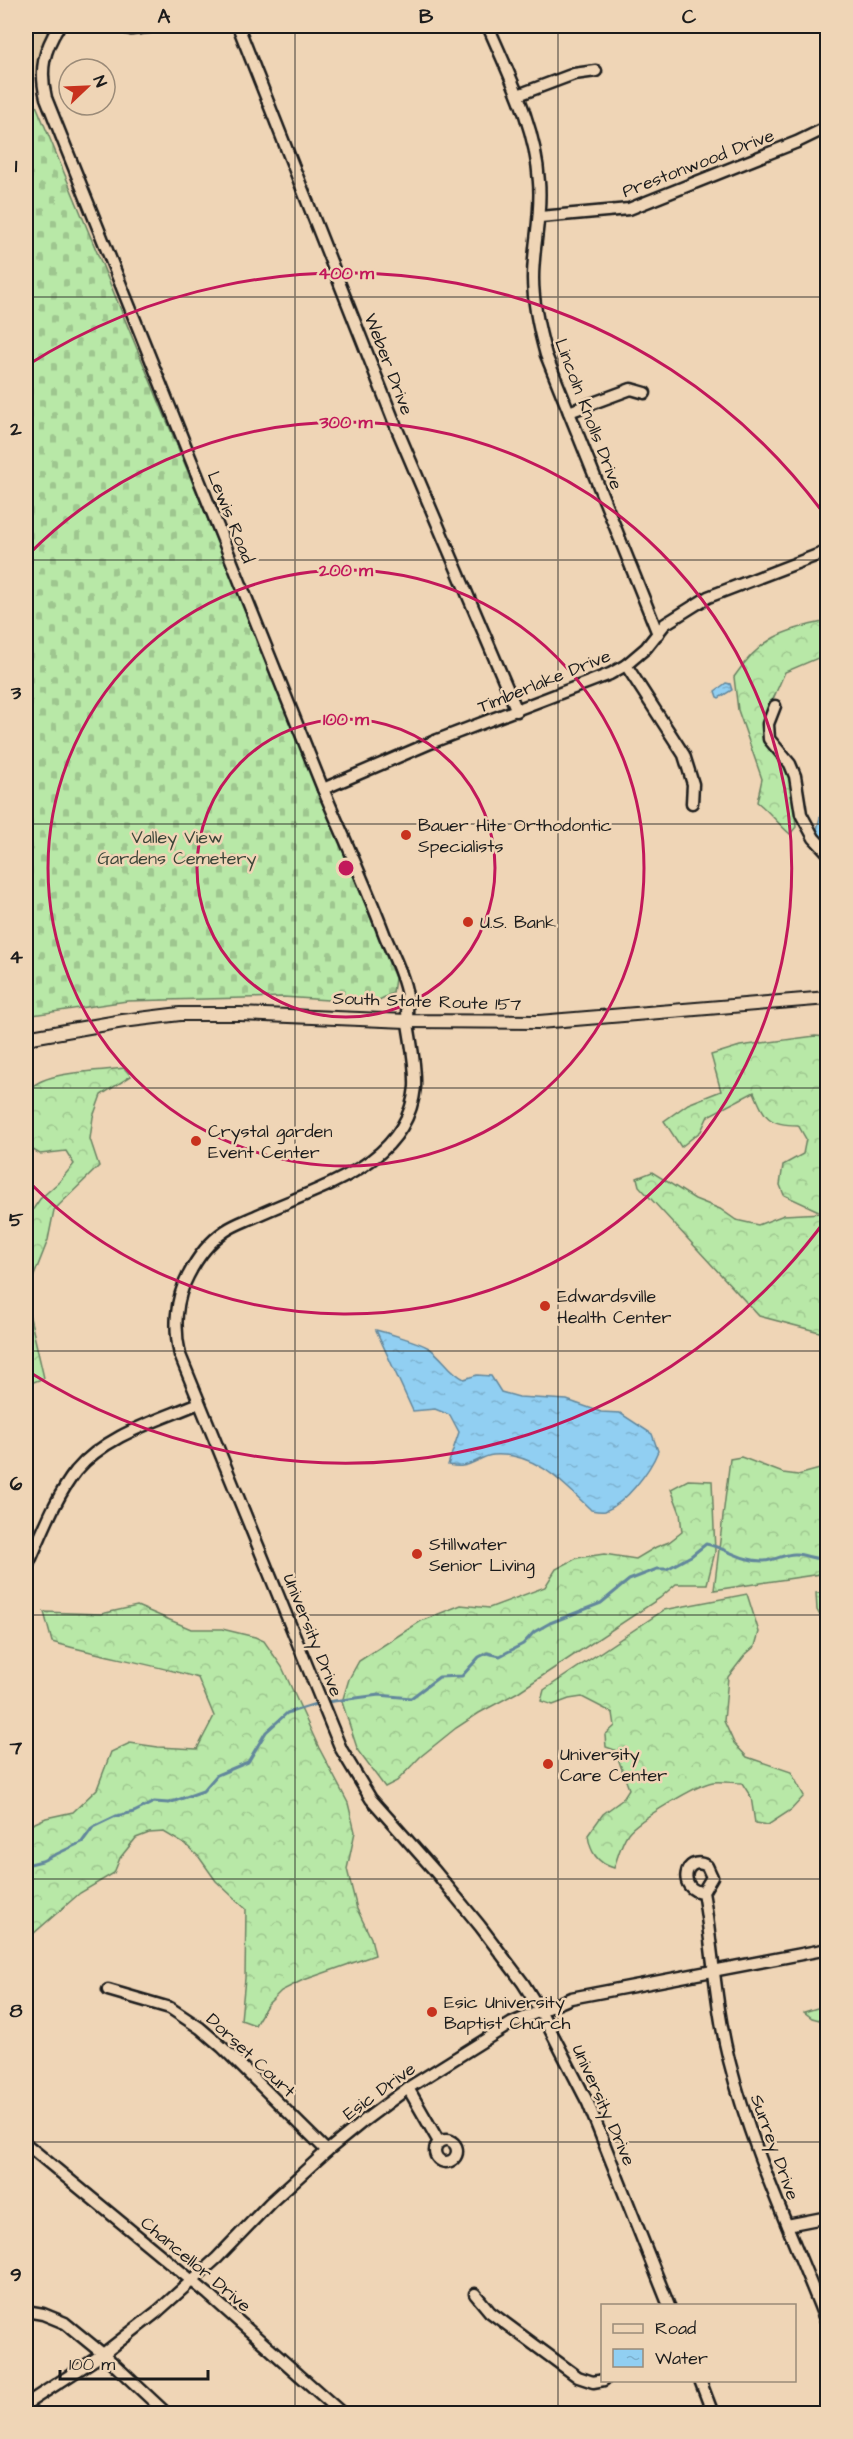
<svg xmlns="http://www.w3.org/2000/svg" width="853" height="2439" font-family="'Architects Daughter',sans-serif">
<style>
.built{fill:#e0c7a3}
.forest{fill:url(#forest-crowns);stroke:#6a8262;stroke-width:1.5}
.cemetery{fill:url(#cemetery-stones);stroke:#6a8262;stroke-width:1.5}
.park{fill:url(#park-tufts);stroke:#6a8262;stroke-width:1.5}
.water{fill:url(#water-ripples);stroke:#62879c;stroke-width:1.5}
.lines{fill:none;stroke-linecap:round;stroke-linejoin:round}
.stream{stroke:#62879c;stroke-width:3}
.minor-casing{stroke:#1c1c1c;stroke-width:15}
.major-casing{stroke:#1c1c1c;stroke-width:16}
.minor{stroke:#efd5b6;stroke-width:10}
.major{stroke:#efd5b6;stroke-width:12}
.grid{fill:none;stroke:#1c1c1c;stroke-width:1.5;stroke-opacity:0.55}
.ring{fill:none;stroke:#c2185b;stroke-width:3}
.poi-dot{fill:#c8321e;stroke:#efd5b6;stroke-width:2}
.labels{text-anchor:middle;stroke-width:5;stroke-linejoin:round;paint-order:stroke}
.street-label{font-size:18px;fill:#1c1c1c;stroke:#efd5b6}
.poi-label{font-size:18px;fill:#1c1c1c;stroke:#efd5b6;text-anchor:start}
.park-label{font-size:18px;fill:#3b4538;stroke:#efd5b6}
.centre{fill:#c2185b;stroke:#efd5b6;stroke-width:3}
.ring-label{font-size:18px;text-anchor:middle;font-weight:bold;fill:#c2185b;stroke:#efd5b6;stroke-width:5;stroke-linejoin:round;paint-order:stroke}
.neatline{fill:none;stroke:#1c1c1c;stroke-width:2}
.grid-label{font-size:20px;text-anchor:middle;font-weight:bold;fill:#1c1c1c}
</style>
<defs>
<pattern id="forest-crowns" width="20" height="18" patternUnits="userSpaceOnUse" patternTransform="scale(1.5)"><rect width="20" height="18" fill="#b8e8a7"/><path d="M2 6a3 3 0 1 1 6 0M12 15a3 3 0 1 1 6 0" fill="none" stroke="#9ec68f"/></pattern>
<pattern id="cemetery-stones" width="16" height="16" patternUnits="userSpaceOnUse" patternTransform="scale(1.5)"><rect width="16" height="16" fill="#b8e8a7"/><path d="M2 7V4a2 2 0 0 1 4 0v3zM10 15v-3a2 2 0 0 1 4 0v3z" fill="#9ec68f"/></pattern>
<pattern id="park-tufts" width="24" height="20" patternUnits="userSpaceOnUse" patternTransform="scale(1.5)"><rect width="24" height="20" fill="#b8e8a7"/><path d="M3 7l-1-3M5 7V3M7 7l1-3M15 17l-1-3M17 17v-4M19 17l1-3" fill="none" stroke="#9ec68f"/></pattern>
<pattern id="water-ripples" width="26" height="14" patternUnits="userSpaceOnUse" patternTransform="scale(1.5)"><rect width="26" height="14" fill="#91cff2"/><path d="M2 4q2-2 4 0t4 0M15 11q2-2 4 0t4 0" fill="none" stroke="#7cb1cf"/></pattern>
</defs>
<rect width="100%" height="100%" fill="#efd5b6"/>
<filter id="ink" filterUnits="userSpaceOnUse"><feTurbulence type="fractalNoise" baseFrequency=".0167" numOctaves="2"/><feDisplacementMap in="SourceGraphic" scale="12" xChannelSelector="R" yChannelSelector="G"/><feConvolveMatrix kernelMatrix="1 2 1 2 8 2 1 2 1" color-interpolation-filters="sRGB"/></filter>
<g filter="url(#ink)">
<polygon class="built" points="26,26 51,26 41,47 31,93 26,99"/>
<g class="forest">
<path d="M 827,621 L 827,663 L 820,657 L 785,672 L 766,715 L 764,726 L 781,761 L 791,775 L 796,827 L 790,834 C 778,824 770,812 757,802 L 762,779 L 738,710 L 734,677 C 760,638 783,630 827,621 Z"/>
<path d="M 815,1036 L 828,1037 L 827,1334 L 759,1316 L 639,1186 L 637,1178 L 652,1172 L 695,1199 L 720,1209 L 736,1220 L 758,1225 L 784,1215 L 823,1213 L 784,1195 L 780,1185 L 783,1165 L 803,1154 L 806,1139 L 798,1125 C 768,1125 765,1118 754,1092 L 708,1116 L 701,1131 L 681,1147 L 664,1121 L 688,1104 L 721,1091 L 711,1055 L 740,1046 Z"/>
<path d="M 124,1068 L 131,1076 L 101,1095 L 93,1117 L 90,1139 L 99,1166 L 54,1210 L 48,1240 L 26,1296 L 27,1218 L 40,1199 L 59,1182 L 74,1164 L 66,1151 L 40,1154 L 26,1146 L 26,1093 C 41,1070 98,1072 124,1068 Z"/>
<polygon points="26,1300 44,1378 26,1385"/>
<polygon points="741,1457 783,1473 798,1475 827,1467 827,1573 714,1590 730,1459"/>
<polygon points="688,1480 712,1481 715,1552 707,1584 676,1584 660,1598 518,1692 479,1713 456,1728 420,1757 397,1781 385,1787 358,1751 342,1702 349,1679 359,1661 421,1621 461,1605 489,1608 545,1587 556,1569 577,1558 604,1554 636,1559 656,1547 669,1542 682,1532 680,1513 671,1489"/>
<polygon points="827,1592 827,1625 826,1626 817,1610 816,1593"/>
<path d="M 747,1594 L 759,1632 L 755,1646 L 745,1655 L 728,1677 L 724,1721 L 734,1743 L 747,1757 L 791,1772 L 804,1796 L 791,1810 L 768,1825 L 755,1823 L 751,1797 L 742,1783 C 733,1783 722,1781 713,1782 C 698,1784 638,1820 628,1833 C 621,1843 618,1856 614,1868 C 597,1863 590,1852 588,1835 L 603,1814 L 622,1800 L 629,1789 L 615,1750 L 606,1747 L 605,1735 L 615,1726 L 613,1713 L 582,1697 L 569,1699 L 553,1705 L 541,1701 L 544,1690 L 664,1610 Z"/>
<path d="M 137,1606 L 191,1629 L 222,1629 L 255,1637 L 264,1641 L 282,1667 L 319,1748 L 348,1803 L 355,1832 L 347,1869 L 357,1909 L 371,1938 L 375,1955 L 301,1981 L 281,1991 L 267,2005 L 255,2025 L 241,2020 L 245,1978 L 246,1909 L 216,1881 L 199,1857 L 186,1845 L 164,1832 L 149,1833 L 136,1838 L 120,1858 L 114,1873 L 80,1893 L 26,1940 L 26,1827 L 46,1818 L 73,1812 L 97,1789 L 111,1752 L 130,1743 L 158,1747 L 197,1749 L 214,1716 L 198,1678 C 150,1663 100,1656 52,1642 L 44,1612 L 101,1614 Z"/>
</g>
<polygon class="cemetery" points="31,93 242,602 395,978 393,993 373,1003 283,997 127,1001 26,1016 26,99"/>
<polygon class="park" points="827,2005 827,2022 812,2018 804,2012"/>
<g class="water">
<polygon points="726,683 730,684 732,690 719,698 717,697 715,691"/>
<polygon points="827,812 827,841 821,838 817,830 820,817"/>
<path d="M 376,1330 C 388,1333 419,1342 429,1348 C 443,1357 449,1372 464,1379 L 477,1375 L 491,1376 L 501,1392 L 519,1397 L 567,1400 L 601,1412 L 620,1413 L 652,1434 L 658,1451 C 650,1471 626,1503 605,1511 C 601,1512 596,1511 591,1510 C 563,1483 536,1452 493,1455 C 482,1456 473,1465 462,1466 C 458,1467 453,1466 448,1465 L 459,1432 L 450,1415 L 435,1409 L 413,1411 Z"/>
</g>
<g class="lines">
<g class="stream">
<path d="M 326,1702 L 379,1695 L 411,1698 L 439,1677 L 462,1676 L 479,1657 L 487,1653 L 500,1656 L 523,1644 L 534,1632 L 550,1623 L 601,1603 L 629,1580 L 657,1569 L 667,1569 L 691,1556 L 706,1544 C 726,1548 743,1562 764,1561 C 775,1561 785,1553 796,1554 C 808,1555 815,1561 828,1558"/>
<polyline points="26,1865 42,1861 82,1842 93,1827 116,1816 134,1812 154,1802 169,1803 203,1791 217,1775 248,1762 266,1732 287,1713 319,1703"/>
</g>
<g class="minor-casing">
<g id="minor">
<path d="M 59,26 C 44,50 39,69 46,98 L 323,789 C 344,838 366,886 385,936 C 393,955 404,976 407,996 C 408,1005 406,1014 408,1023 C 411,1044 416,1065 415,1087 C 407,1166 319,1187 258,1215 C 248,1220 235,1224 225,1231 C 209,1242 197,1258 188,1276 C 175,1300 174,1329 180,1355 L 341,1749 L 371,1799 L 434,1870 L 480,1926 L 523,1983 L 540,2010 L 588,2103 L 669,2306"/>
<polyline points="119,26 131,29 155,26"/>
<polyline points="238,26 397,429 517,711"/>
<path d="M 488,26 C 509,75 536,127 539,182 C 542,215 533,246 533,278 C 533,305 539,330 546,355 L 658,634"/>
<polyline points="518,95 574,74 596,71"/>
<polyline points="540,217 629,209 797,142 828,127"/>
<polyline points="569,412 631,389 645,393"/>
<polyline points="626,665 684,755 693,784 692,803"/>
<polyline points="775,706 768,724 769,739 790,764 795,776 801,814 814,838 828,853"/>
<polyline points="323,789 435,741 610,674 626,665 646,648 665,624 708,597 828,551"/>
<path d="M 26,1569 C 41,1537 54,1499 76,1471 C 106,1435 157,1421 199,1403"/>
<path d="M 703,1892 C 677,1891 684,1853 707,1866 L 712,1877 L 703,1892 C 713,1948 715,2005 729,2060 C 752,2152 794,2238 828,2327"/>
<polyline points="108,1990 170,2008 200,2028 222,2047 327,2151"/>
<polyline points="408,2088 439,2142"/>
<circle cx="446" cy="2151" r="11"/>
<polyline points="26,2144 208,2294 343,2414"/>
<polyline points="787,2225 828,2217"/>
<polyline points="475,2294 490,2312 578,2377 593,2382 604,2380"/>
<polyline points="26,2311 43,2314 65,2323 103,2354 167,2414"/>
<polyline points="700,2380 713,2414"/>
<polyline points="26,2404 103,2354 158,2311 217,2258 270,2203 327,2151 365,2120 408,2088 512,2023 571,1998 828,1949"/>
</g>
</g>
<g class="major-casing">
<polyline id="major" points="26,1038 123,1021 180,1014 240,1014 407,1021 539,1022 828,998"/>
</g>
<use href="#minor" class="minor"/>
<use href="#major" class="major"/>
</g>
</g>
<path class="grid" d="M 295,26 L 295,2414M 558,26 L 558,2414M 26,297 L 828,297M 26,560 L 828,560M 26,824 L 828,824M 26,1088 L 828,1088M 26,1351 L 828,1351M 26,1615 L 828,1615M 26,1879 L 828,1879M 26,2142 L 828,2142"/>
<g class="ring">
<circle cx="346" cy="868" r="149"/>
<circle cx="346" cy="868" r="298"/>
<path d="M28 555A446 446 0 1 1 28 1181"/>
<path d="M827 1218A595 595 0 0 1 26 1370M26 366A595 595 0 0 1 827 518"/>
</g>
<g class="poi-dot">
<circle cx="406" cy="835" r="6"/>
<circle cx="468" cy="922" r="6"/>
<circle cx="196" cy="1141" r="6"/>
<circle cx="545" cy="1306" r="6"/>
<circle cx="417" cy="1554" r="6"/>
<circle cx="548" cy="1764" r="6"/>
<circle cx="432" cy="2012" r="6"/>
</g>
<g class="labels">
<g class="street-label">
<text transform="translate(698 163) rotate(-21)" y="6">Prestonwood Drive</text>
<text transform="translate(389 364) rotate(69)" y="6">Weber Drive</text>
<text transform="translate(589 414) rotate(69)" y="6">Lincoln Knolls Drive</text>
<text transform="translate(231 517) rotate(68)" y="6">Lewis Road</text>
<text transform="translate(544 681) rotate(-22)" y="6">Timberlake Drive</text>
<text transform="translate(427 1001) rotate(2)" y="6">South State Route 157</text>
<text transform="translate(313 1635) rotate(68)" y="6">University Drive</text>
<text transform="translate(251 2055) rotate(43)" y="6">Dorset Court</text>
<text transform="translate(379 2091) rotate(-36)" y="6">Esic Drive</text>
<text transform="translate(604 2105) rotate(66)" y="6">University Drive</text>
<text transform="translate(775 2147) rotate(70)" y="6">Surrey Drive</text>
<text transform="translate(196 2264) rotate(40)" y="6">Chancellor Drive</text>
</g>
<g class="poi-label">
<text x="418" y="831">Bauer Hite Orthodontic<tspan x="418" dy="21">Specialists</tspan></text>
<text x="480" y="928">U.S. Bank</text>
<text x="208" y="1137">Crystal garden<tspan x="208" dy="21">Event Center</tspan></text>
<text x="557" y="1302">Edwardsville<tspan x="557" dy="21">Health Center</tspan></text>
<text x="429" y="1550">Stillwater<tspan x="429" dy="21">Senior Living</tspan></text>
<text x="560" y="1760">University<tspan x="560" dy="21">Care Center</tspan></text>
<text x="444" y="2008">Esic University<tspan x="444" dy="21">Baptist Church</tspan></text>
</g>
<g class="park-label">
<text x="177" y="843">Valley View<tspan x="177" dy="21">Gardens Cemetery</tspan></text>
</g>
</g>
<circle cx="346" cy="868" r="9" class="centre"/>
<g class="ring-label">
<text x="346" y="279">400 m</text>
<text x="346" y="428">300 m</text>
<text x="346" y="576">200 m</text>
<text x="346" y="725">100 m</text>
</g>
<rect width="853" height="2439" fill="none" stroke="#efd5b6" stroke-width="66"/>
<rect x="601" y="2304" width="195" height="78" fill="#efd5b6" stroke="#9b8b78" stroke-width="1.5"/>
<rect x="613" y="2324" width="30" height="9" fill="#efd5b6" stroke="#9b8b78" stroke-width="1.5"/>
<text x="655" y="2334" font-size="18" fill="#1c1c1c">Road</text>
<rect x="613" y="2349" width="30" height="18" fill="url(#water-ripples)" stroke="#9b8b78" stroke-width="1.5"/>
<text x="655" y="2364" font-size="18" fill="#1c1c1c">Water</text>
<g transform="translate(87 87) rotate(67)"><circle r="28" fill="#efd5b6" stroke="#9b8b78" stroke-width="1.5"/>
<path d="M0-4.5L10 22L0 15L-10 22Z" fill="#c8321e"/>
<text y="-9" font-size="16" font-weight="bold" text-anchor="middle" fill="#1c1c1c">N</text>
</g>
<path d="M60 2370v9h148v-9" fill="none" stroke="#1c1c1c" stroke-width="3"/>
<text x="69" y="2370" font-size="18" fill="#1c1c1c" stroke="#efd5b6" stroke-width="4.5" paint-order="stroke">100 m</text>
<rect x="33" y="33" width="787" height="2373" class="neatline"/>
<g class="grid-label">
<text x="164" y="23">A</text>
<text x="426" y="23">B</text>
<text x="689" y="23">C</text>
<text x="16" y="172">1</text>
<text x="16" y="435">2</text>
<text x="16" y="699">3</text>
<text x="16" y="963">4</text>
<text x="16" y="1226">5</text>
<text x="16" y="1490">6</text>
<text x="16" y="1754">7</text>
<text x="16" y="2017">8</text>
<text x="16" y="2281">9</text>
</g>
</svg>
